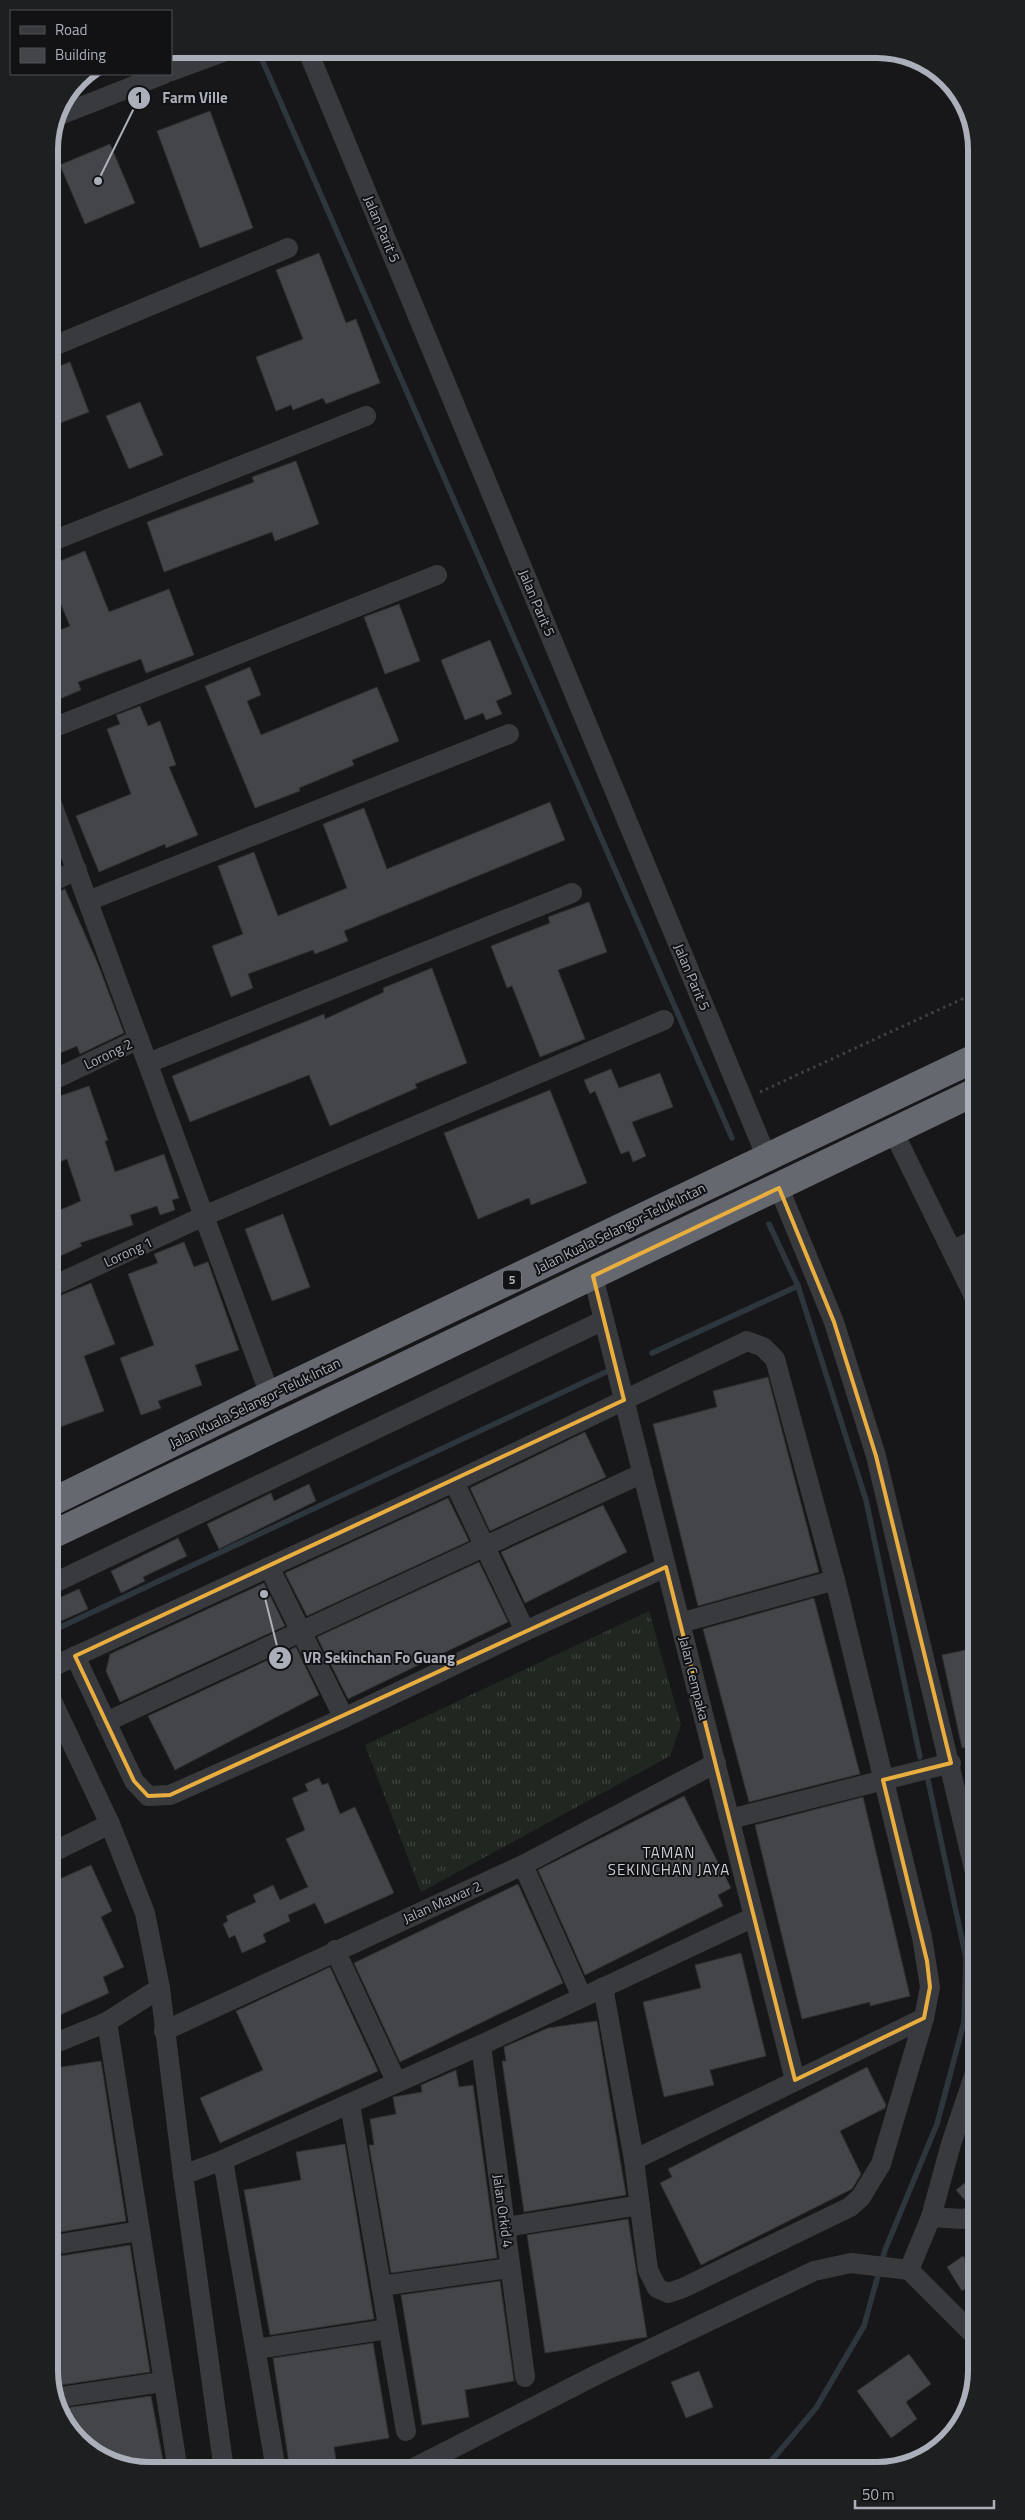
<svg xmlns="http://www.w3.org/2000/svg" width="1025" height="2520" font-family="'Titillium Web',sans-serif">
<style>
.grass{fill:url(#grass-tufts)}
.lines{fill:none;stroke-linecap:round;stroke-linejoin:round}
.stream{stroke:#2e363d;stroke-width:5.5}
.building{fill:#444549;stroke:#313135}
.path{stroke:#3f4145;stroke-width:3;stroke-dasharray:2.5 4;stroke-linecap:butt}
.minor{stroke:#393a3e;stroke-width:20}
.highway{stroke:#65686f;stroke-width:28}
.marked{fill:none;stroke:#eaae3f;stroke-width:4;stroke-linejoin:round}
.labels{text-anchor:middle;stroke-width:4;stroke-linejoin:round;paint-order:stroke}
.shield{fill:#121214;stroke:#7c8088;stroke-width:1}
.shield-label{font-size:12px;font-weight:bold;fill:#aaafb9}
.street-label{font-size:14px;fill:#aaafb9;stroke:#121214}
.neighbourhood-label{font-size:15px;letter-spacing:1px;fill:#cbced5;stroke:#121214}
.rim{fill:none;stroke:#aaafb9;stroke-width:6}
.leader{fill:none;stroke:#aaafb9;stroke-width:2}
.callout-dot{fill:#aaafb9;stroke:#121214;stroke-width:2}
.mark-label{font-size:15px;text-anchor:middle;font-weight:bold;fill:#111}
.callout-label{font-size:15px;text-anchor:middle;font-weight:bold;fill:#aaafb9;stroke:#121214;stroke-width:4;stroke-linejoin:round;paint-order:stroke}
</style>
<defs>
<pattern id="grass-tufts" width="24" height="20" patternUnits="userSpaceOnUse" patternTransform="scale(1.25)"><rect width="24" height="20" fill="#202720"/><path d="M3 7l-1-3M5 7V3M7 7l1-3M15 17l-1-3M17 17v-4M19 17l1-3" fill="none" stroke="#3e443e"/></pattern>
</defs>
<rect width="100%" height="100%" fill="#171719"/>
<polygon class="grass" points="649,1611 681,1725 670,1756 421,1892 365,1745"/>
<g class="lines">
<g class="stream">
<polyline points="260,55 732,1138"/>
<polyline points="77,79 90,74"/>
<polyline points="769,1224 798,1286 866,1500 920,1757"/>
<polyline points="652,1353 798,1286"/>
<polyline points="52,1631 608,1371"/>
<polyline points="766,2467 816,2408 864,2326 885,2250 937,2124 964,2022 966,1958 928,1780"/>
</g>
</g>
<g class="building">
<polygon points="210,111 253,228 200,248 157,131"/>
<polygon points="110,144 135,203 85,224 60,165"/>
<polygon points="319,253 346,323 356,319 380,383 326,404 323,398 293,410 291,405 276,411 256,357 303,339 276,270"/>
<polygon points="70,362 89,412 50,427 49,370"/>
<polygon points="140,402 163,455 129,469 106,416"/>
<polygon points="296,461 319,524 275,541 272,532 164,572 147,522 254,482 252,477"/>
<polygon points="85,551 109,612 169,589 194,655 146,673 141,659 78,682 81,690 50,703 50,634 70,626 50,578 50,565"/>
<polygon points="399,604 420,661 385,674 364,617"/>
<polygon points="490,640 512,694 496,701 502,714 486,720 483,713 465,720 441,660"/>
<polygon points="250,667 261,695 247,701 261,735 377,687 399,741 352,760 354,765 299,788 300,791 255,808 205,686"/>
<polygon points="140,706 148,726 160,721 176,765 169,767 198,835 166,848 165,844 99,872 76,816 131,794 107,729 120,724 116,715"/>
<polygon points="550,802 565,840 344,931 348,941 315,954 313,950 248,974 253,988 231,997 212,946 243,934 218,866 254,852 278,916 347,888 323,824 364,808 387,869"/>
<polygon points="65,889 98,964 124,1033 80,1054 77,1046 51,1057 51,894"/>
<polygon points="589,902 607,952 558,970 585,1039 540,1057 512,986 507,988 491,946 550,923 548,917"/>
<polygon points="432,968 467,1063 415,1084 417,1088 330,1126 309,1075 190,1122 172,1076 324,1014 325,1019 384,992 383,988"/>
<polygon points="611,1069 619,1088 660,1073 673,1107 632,1122 646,1156 633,1162 629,1151 621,1154 595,1091 590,1094 584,1080"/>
<polygon points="89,1086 108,1140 105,1141 115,1172 164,1154 179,1198 172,1200 175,1210 160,1215 157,1206 130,1215 133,1225 80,1243 82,1246 56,1258 51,1247 51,1214 81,1201 67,1159 51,1165 51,1099"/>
<polygon points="550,1090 587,1183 531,1205 529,1198 478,1219 444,1133"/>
<polygon points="283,1214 310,1287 272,1301 245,1229"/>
<polygon points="184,1242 194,1267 208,1262 239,1350 195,1365 202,1385 158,1401 161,1408 141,1415 120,1358 154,1345 128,1274 158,1263 154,1254"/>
<polygon points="91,1283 115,1344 84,1356 104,1411 60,1427 52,1403 52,1299"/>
<polygon points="768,1377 819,1572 698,1606 653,1424 717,1407 713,1391"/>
<polygon points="585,1432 606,1477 490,1531 470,1488"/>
<polygon points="309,1484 316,1501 219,1549 207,1524 271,1493 274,1501"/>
<polygon points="448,1498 469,1541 307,1616 285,1573"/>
<polygon points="603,1505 627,1552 525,1603 501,1552"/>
<polygon points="178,1538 187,1556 143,1577 145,1581 121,1593 111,1571"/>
<polygon points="479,1562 508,1622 348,1699 317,1637"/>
<polygon points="264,1583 285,1626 120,1702 106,1671 110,1654"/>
<polygon points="79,1589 88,1609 61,1621 52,1601"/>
<polygon points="814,1598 860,1774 749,1802 703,1629"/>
<polygon points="296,1647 319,1695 175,1770 148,1716"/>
<polygon points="975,1648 975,1745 962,1748 942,1655"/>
<polygon points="319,1778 322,1785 328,1783 340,1814 355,1807 394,1893 325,1924 315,1903 288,1915 290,1921 263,1934 266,1942 242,1953 235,1935 229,1938 223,1924 228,1921 226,1916 256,1902 253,1895 273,1885 280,1900 308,1887 286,1839 305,1830 292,1798 308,1791 305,1784"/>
<polygon points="684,1796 731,1888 718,1895 723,1906 585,1975 538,1870"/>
<polygon points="863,1797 910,1996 870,2006 870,2002 802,2019 755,1825"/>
<polygon points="91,1865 112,1911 101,1917 124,1967 103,1977 109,1993 53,2018 53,1882"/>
<polygon points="518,1884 563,1983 400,2062 354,1963"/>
<polygon points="741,1953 766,2056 710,2070 714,2085 664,2097 643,2002 701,1988 695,1965"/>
<polygon points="330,1967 378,2071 220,2143 200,2098 263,2070 236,2011"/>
<polygon points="597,2021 626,2195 524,2212 502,2061 506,2061 504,2047 548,2028"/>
<polygon points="101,2061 126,2221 54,2233 53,2070 56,2070 55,2068"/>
<polygon points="867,2067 886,2105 885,2108 840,2131 861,2174 852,2189 701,2265 660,2183 672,2177 668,2169"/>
<polygon points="456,2070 459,2087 473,2085 497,2258 391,2273 369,2145 374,2145 370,2119 396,2114 393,2097 422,2092 421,2085"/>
<polygon points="345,2144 374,2319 270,2335 244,2190 301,2180 296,2152"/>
<polygon points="976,2174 976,2204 969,2205 956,2190"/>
<polygon points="628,2219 647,2337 545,2353 527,2235"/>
<polygon points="130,2245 150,2372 54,2386 54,2257"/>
<polygon points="963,2256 976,2276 976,2281 962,2291 947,2267"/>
<polygon points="500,2281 514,2381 465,2390 469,2417 422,2425 401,2295"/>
<polygon points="373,2343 389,2438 334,2447 337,2467 290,2470 273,2358"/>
<polygon points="909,2354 931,2384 906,2402 917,2419 891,2438 857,2391"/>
<polygon points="699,2371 713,2407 686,2418 671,2382"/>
<polygon points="151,2396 165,2471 142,2471 88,2450 58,2409"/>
</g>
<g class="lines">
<polyline class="path" points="760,1092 973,994"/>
<g class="minor">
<polyline points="307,49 767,1158"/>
<polyline points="171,71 231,49"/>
<polyline points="55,117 164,74"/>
<polyline points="49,348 288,248"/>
<polyline points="50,542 366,416"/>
<polyline points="50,729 437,575"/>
<polyline points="50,799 270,1395"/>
<polyline points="51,882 77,870"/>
<polyline points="88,901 509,734"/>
<polyline points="148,1063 572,893"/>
<polyline points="51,1081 139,1039"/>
<polyline points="893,1131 974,1296"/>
<polyline points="779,1188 834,1322 876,1456 975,1873"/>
<polyline points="952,1251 974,1240"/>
<polyline points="593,1276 795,2080"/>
<polyline points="51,1287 204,1216 664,1020"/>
<polyline points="454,1482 525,1631"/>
<polyline points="269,1567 344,1718"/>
<polyline points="52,1584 604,1320"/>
<polyline points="680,1623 835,1580"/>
<polyline points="75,1656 134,1781 148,1796 170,1795 344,1718 525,1631 666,1567"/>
<polyline points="52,1667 454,1482 747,1341 763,1347 775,1359 835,1580 922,1937 930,1987 924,2018 881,2164 861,2197 850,2207 683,2288 668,2293 657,2288 648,2270 634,2160 603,1987"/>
<polyline points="52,1701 110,1824 145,1913 160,1988 183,2175 224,2470"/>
<polyline points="106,1722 643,1473"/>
<polyline points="730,1819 951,1763"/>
<polyline points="53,1852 110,1824"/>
<polyline points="523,1865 582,1997"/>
<polyline points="335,1950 396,2081"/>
<polyline points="107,2022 178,2471"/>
<polyline points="164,2031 523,1865 716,1763"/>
<polyline points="53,2044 107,2022 160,1988"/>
<polyline points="481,2045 525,2377"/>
<polyline points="350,2104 406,2431"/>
<polyline points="223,2160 276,2470"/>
<polyline points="634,2160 924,2018"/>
<polyline points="183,2175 223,2160 481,2045 754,1917"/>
<polyline points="931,2217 962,2219 976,2216"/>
<polyline points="505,2227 640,2205"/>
<polyline points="54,2245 140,2231"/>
<polyline points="909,2270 931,2217 951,2144 976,2070"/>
<polyline points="381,2286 510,2268"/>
<polyline points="256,2349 388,2329"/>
<polyline points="54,2398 162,2382"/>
<polyline points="412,2469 598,2374 814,2271 851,2263 909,2270 976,2337"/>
</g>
<g class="highway">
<polyline points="52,1502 270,1395 973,1059"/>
<polyline points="52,1535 973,1093"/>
</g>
</g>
<path class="marked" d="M 779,1188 L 834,1322 L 876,1456 L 951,1763 L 883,1780 L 927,1961 L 930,1987 L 924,2018 L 795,2080 L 666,1567 L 170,1795 L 148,1796 L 134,1781 L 75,1656 L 624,1400 L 593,1276 Z"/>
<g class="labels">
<rect class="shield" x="503" y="1270.5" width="18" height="19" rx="4"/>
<g class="shield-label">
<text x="512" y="1284">5</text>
</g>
<g class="street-label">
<text transform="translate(382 229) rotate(67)" y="5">Jalan Parit 5</text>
<text transform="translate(537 603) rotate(67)" y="5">Jalan Parit 5</text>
<text transform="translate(692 977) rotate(67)" y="5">Jalan Parit 5</text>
<text transform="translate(108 1054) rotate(-26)" y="5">Lorong 2</text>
<text transform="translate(620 1228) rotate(-26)" y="5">Jalan Kuala Selangor-Teluk Intan</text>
<text transform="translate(128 1252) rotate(-25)" y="5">Lorong 1</text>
<text transform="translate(255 1403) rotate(-26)" y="5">Jalan Kuala Selangor-Teluk Intan</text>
<text transform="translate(694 1678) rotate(76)" y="5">Jalan Cempaka</text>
<text transform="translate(442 1902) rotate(-24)" y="5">Jalan Mawar 2</text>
<text transform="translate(503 2211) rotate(82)" y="5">Jalan Orkid 4</text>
</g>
<g class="neighbourhood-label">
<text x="669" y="1858">TAMAN<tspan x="669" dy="17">SEKINCHAN JAYA</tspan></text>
</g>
</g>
<path d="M0 0H1025V2520H0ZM149 58H877A91 91 0 0 1 968 149V2371A91 91 0 0 1 877 2462H149A91 91 0 0 1 58 2371V149A91 91 0 0 1 149 58Z" fill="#1e1f21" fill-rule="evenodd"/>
<path class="rim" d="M149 58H877A91 91 0 0 1 968 149V2371A91 91 0 0 1 877 2462H149A91 91 0 0 1 58 2371V149A91 91 0 0 1 149 58Z"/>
<path class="leader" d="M98 181L139 98M264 1594L280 1658"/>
<g class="callout-dot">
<circle cx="98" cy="181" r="5"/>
<circle cx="264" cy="1594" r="5"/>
<circle cx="139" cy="98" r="12"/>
<circle cx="280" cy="1658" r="12"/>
</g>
<g class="mark-label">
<text x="139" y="103">1</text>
<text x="280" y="1663">2</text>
</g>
<g class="callout-label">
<text x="195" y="103">Farm Ville</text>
<text x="379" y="1663">VR Sekinchan Fo Guang</text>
</g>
<rect x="10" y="10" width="162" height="65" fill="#121214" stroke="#4f5156"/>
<rect x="20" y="26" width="25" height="8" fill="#393a3e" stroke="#4f5156"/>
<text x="55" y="35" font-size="15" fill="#aaafb9">Road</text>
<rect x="20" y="48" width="25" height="15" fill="#444549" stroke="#4f5156"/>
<text x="55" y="60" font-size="15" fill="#aaafb9">Building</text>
<path d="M855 2500v8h139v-8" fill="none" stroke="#aaafb9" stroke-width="2.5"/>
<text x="862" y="2500" font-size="15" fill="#aaafb9" stroke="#121214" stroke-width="4" paint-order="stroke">50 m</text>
</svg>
